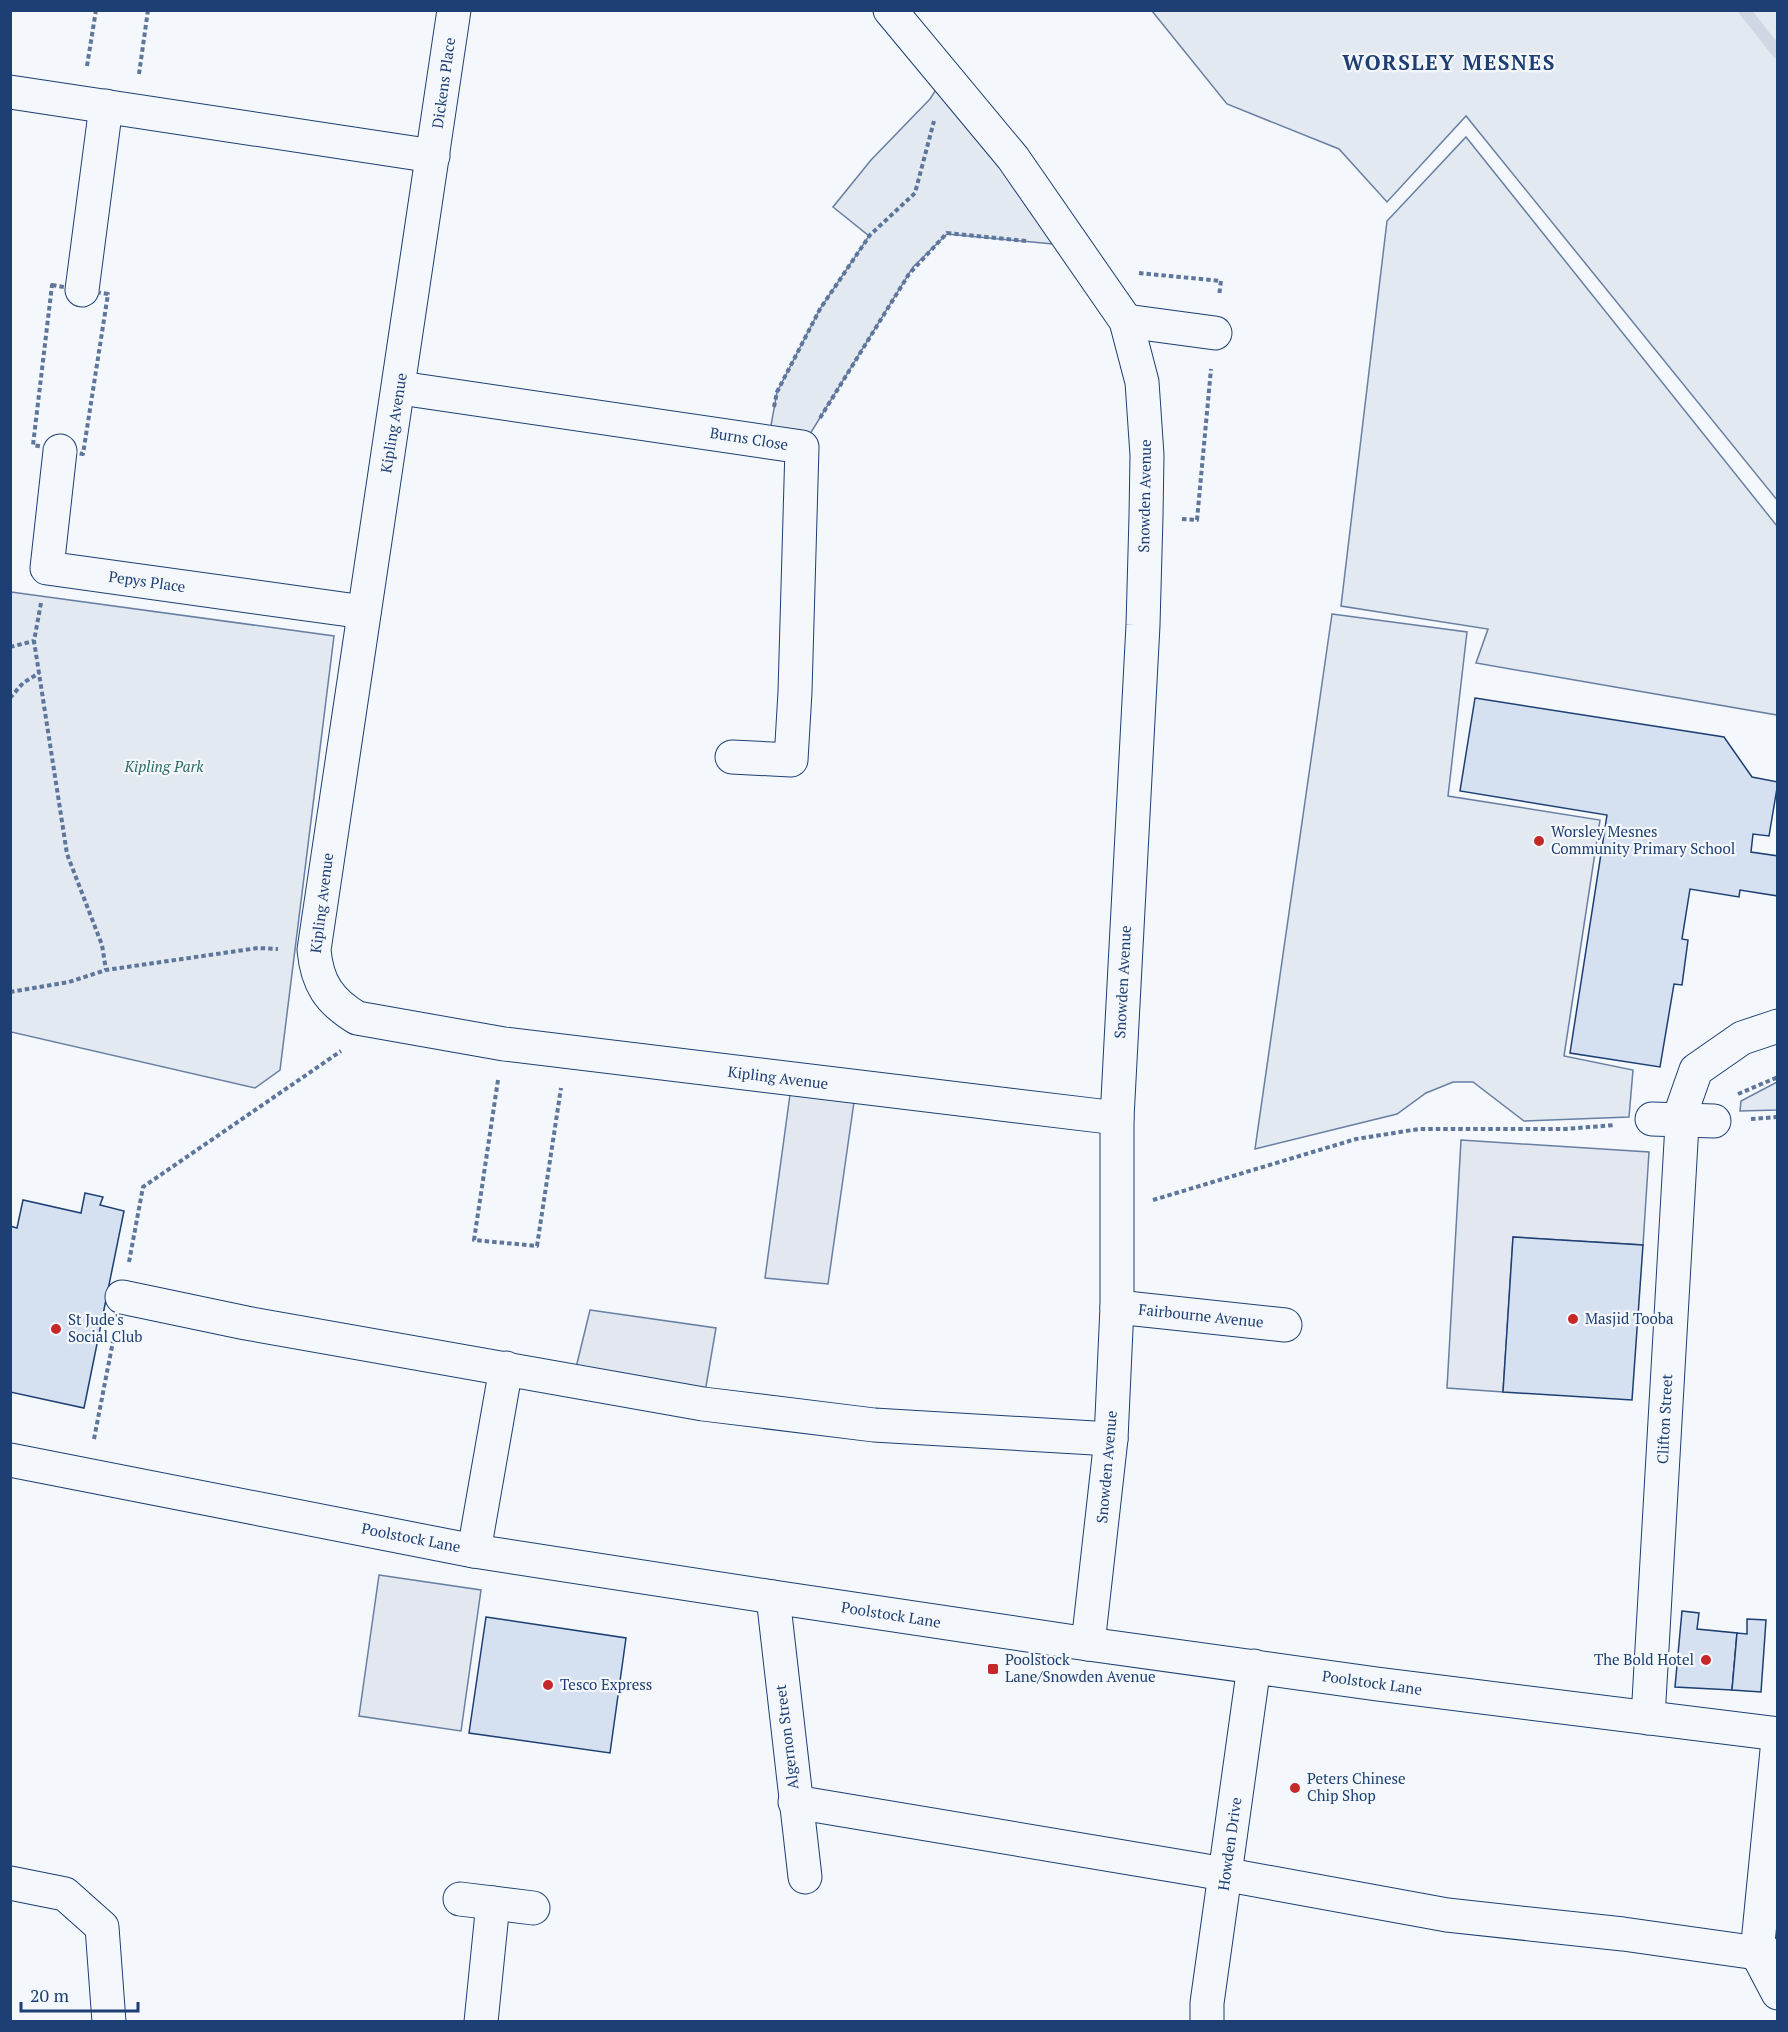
<svg xmlns="http://www.w3.org/2000/svg" width="1788" height="2032" font-family="'PT Serif',serif">
<style>
.green{fill:#e3e9f0;stroke:#687fa3;stroke-width:1.5}
.parking{fill:#e3e8f0;stroke:#687fa3;stroke-width:1.5}
.lines{fill:none;stroke-linecap:round;stroke-linejoin:round}
.stream{stroke:#cfd7e4;stroke-width:12}
.building{fill:#d5e0f0;stroke:#1d3f73;stroke-width:1.5}
.minor-casing{stroke:#1d3f73;stroke-width:35}
.major-casing{stroke:#1d3f73;stroke-width:35}
.path{stroke:#5e769c;stroke-width:4;stroke-dasharray:4.5 3;stroke-linecap:butt}
.minor{stroke:#f4f7fb;stroke-width:33}
.major{stroke:#f4f7fb;stroke-width:33}
.poi-dot{fill:#c62828;stroke:#f4f7fb;stroke-width:2}
.labels{text-anchor:middle;stroke-width:4.5;stroke-linejoin:round;paint-order:stroke}
.street-label{font-size:15px;fill:#1d3f73;stroke:#f4f7fb}
.park-label{font-size:15px;font-style:italic;fill:#2c6c60;stroke:#f4f7fb}
.poi-label{font-size:15px;fill:#1d3f73;stroke:#f4f7fb;text-anchor:start}
.district-label{font-size:21px;font-weight:bold;letter-spacing:1.5px;fill:#1d3f73;stroke:#f4f7fb}
</style>
<rect width="100%" height="100%" fill="#f4f7fb"/>
<g class="green">
<polygon points="1152,11 1777,11 1777,500 1466,116 1387,202 1339,149 1227,104"/>
<polygon points="945,76 1075,246 947,234 913,267 802,447 768,442 777,392 820,309 869,236 833,207 871,160 930,99"/>
<polygon points="1466,137 1777,526 1777,715 1476,663 1488,629 1341,606 1387,221"/>
<polygon points="11,592 334,636 280,1070 255,1088 11,1032"/>
<polygon points="1332,614 1467,632 1448,796 1600,820 1564,1056 1633,1070 1629,1117 1524,1121 1473,1082 1453,1082 1426,1093 1397,1114 1255,1149"/>
<polygon points="1777,1082 1777,1110 1740,1111 1741,1101"/>
</g>
<g class="parking">
<polygon points="792,1080 856,1088 828,1284 765,1278"/>
<polygon points="1461,1140 1649,1152 1643,1245 1513,1237 1503,1392 1447,1388"/>
<polygon points="590,1310 716,1328 703,1404 573,1380"/>
<polygon points="379,1575 481,1590 461,1731 359,1716"/>
</g>
<g class="lines">
<polyline class="stream" points="1744,10 1778,53"/>
</g>
<g class="building">
<polygon points="1475,698 1724,737 1752,777 1778,782 1769,836 1753,834 1751,852 1778,856 1778,896 1740,890 1739,897 1690,889 1682,939 1688,940 1682,985 1674,984 1660,1067 1570,1053 1607,815 1460,791"/>
<polygon points="85,1193 103,1197 100,1205 124,1211 84,1408 10,1392 10,1226 17,1228 23,1200 81,1213"/>
<polygon points="1513,1237 1643,1245 1632,1400 1503,1392"/>
<polygon points="1682,1611 1699,1613 1697,1629 1737,1633 1732,1690 1675,1687"/>
<polygon points="486,1617 626,1638 610,1753 469,1733"/>
<polygon points="1747,1619 1766,1620 1761,1692 1732,1690 1737,1633 1747,1634"/>
</g>
<g class="lines">
<g class="minor-casing">
<g id="minor">
<path d="M 454,10 L 314,950 C 317,983 329,1001 357,1018 L 504,1044 L 1117,1118"/>
<polyline points="890,10 1013,158 1126,321 1142,382 1147,455 1146,516 1143,625 1117,1118 1117,1307 1111,1439 1088,1644"/>
<polyline points="10,92 433,156"/>
<polyline points="82,290 106,106"/>
<polyline points="1126,321 1215,333"/>
<polyline points="400,388 802,447 795,692 791,760 732,757"/>
<polyline points="60,451 47,568 364,612"/>
<polyline points="1652,1119 1714,1121"/>
<polyline points="122,1297 246,1323 703,1404 874,1425 1111,1439"/>
<polyline points="1117,1307 1285,1325"/>
<polyline points="474,1551 506,1368"/>
<polyline points="773,1597 805,1877"/>
<polyline points="1648,1718 1683,1107 1696,1070 1742,1038 1778,1026"/>
<polyline points="1778,1740 1757,1953 1778,1993"/>
<polyline points="795,1802 1201,1870 1447,1915 1623,1934 1778,1956"/>
<polyline points="10,1883 65,1894 102,1927 109,2022"/>
<polyline points="460,1899 533,1908"/>
<polyline points="481,2022 493,1903"/>
<polyline points="1207,2022 1207,2003 1254,1666"/>
</g>
</g>
<g class="major-casing">
<polyline id="major" points="10,1460 474,1551 773,1597 1088,1644 1377,1684 1778,1734"/>
</g>
<g class="path">
<polyline points="87,66 96,10"/>
<polyline points="139,74 148,10"/>
<polyline points="1139,273 1221,281 1219,296"/>
<polygon points="52,285 108,294 83,454 33,445"/>
<polyline points="774,407 777,392 820,309 870,235 915,193 934,121"/>
<polyline points="820,418 909,274 947,233 1026,241"/>
<polyline points="1182,519 1197,520 1211,369"/>
<polyline points="41,603 34,641 67,854 102,945 106,970"/>
<polyline points="10,647 34,641"/>
<polyline points="10,698 23,683 39,673"/>
<polyline points="10,992 69,982 106,970 258,948 278,949"/>
<polyline points="498,1080 474,1240 537,1246 561,1088"/>
<polyline points="1738,1094 1778,1077"/>
<polyline points="1751,1119 1778,1117"/>
<polyline points="1153,1200 1356,1139 1419,1129 1565,1129 1615,1125"/>
<polyline points="129,1262 143,1187 341,1051"/>
<polyline points="94,1439 115,1331"/>
</g>
<use href="#minor" class="minor"/>
<use href="#major" class="major"/>
</g>
<g class="poi-dot">
<circle cx="1539" cy="841" r="6"/>
<circle cx="1573" cy="1319" r="6"/>
<circle cx="56" cy="1329" r="6"/>
<circle cx="1706" cy="1660" r="6"/>
<rect x="987" y="1663" width="12" height="12" rx="3"/>
<circle cx="548" cy="1685" r="6"/>
<circle cx="1295" cy="1788" r="6"/>
</g>
<g class="labels">
<g class="street-label">
<text transform="translate(444 83) rotate(-82)" y="5">Dickens Place</text>
<text transform="translate(394 423) rotate(-81)" y="5">Kipling Avenue</text>
<text transform="translate(749 439) rotate(9)" y="5">Burns Close</text>
<text transform="translate(1145 496) rotate(-89)" y="5">Snowden Avenue</text>
<text transform="translate(147 582) rotate(8)" y="5">Pepys Place</text>
<text transform="translate(322 903) rotate(-83)" y="5">Kipling Avenue</text>
<text transform="translate(1123 982) rotate(-87)" y="5">Snowden Avenue</text>
<text transform="translate(778 1078) rotate(7)" y="5">Kipling Avenue</text>
<text transform="translate(1201 1316) rotate(6)" y="5">Fairbourne Avenue</text>
<text transform="translate(1665 1419) rotate(-87)" y="5">Clifton Street</text>
<text transform="translate(1107 1467) rotate(-85)" y="5">Snowden Avenue</text>
<text transform="translate(411 1538) rotate(11)" y="5">Poolstock Lane</text>
<text transform="translate(891 1615) rotate(9)" y="5">Poolstock Lane</text>
<text transform="translate(1372 1683) rotate(8)" y="5">Poolstock Lane</text>
<text transform="translate(787 1737) rotate(-97)" y="5">Algernon Street</text>
<text transform="translate(1230 1844) rotate(-82)" y="5">Howden Drive</text>
</g>
<g class="park-label">
<text x="164" y="772">Kipling Park</text>
</g>
<g class="poi-label">
<text x="1551" y="837">Worsley Mesnes<tspan x="1551" dy="17">Community Primary School</tspan></text>
<text x="1585" y="1324">Masjid Tooba</text>
<text x="68" y="1325">St Jude's<tspan x="68" dy="17">Social Club</tspan></text>
<text x="1005" y="1665">Poolstock<tspan x="1005" dy="17">Lane/Snowden Avenue</tspan></text>
<text x="1694" y="1665" text-anchor="end">The Bold Hotel</text>
<text x="560" y="1690">Tesco Express</text>
<text x="1307" y="1784">Peters Chinese<tspan x="1307" dy="17">Chip Shop</tspan></text>
</g>
<g class="district-label">
<text x="1449" y="70">WORSLEY MESNES</text>
</g>
</g>
<rect width="1788" height="2032" fill="none" stroke="#1d3f73" stroke-width="24"/>
<path d="M21 2002v9h117v-9" fill="none" stroke="#1d3f73" stroke-width="3"/>
<text x="30" y="2002" font-size="18" fill="#1d3f73" stroke="#f4f7fb" stroke-width="4.5" paint-order="stroke">20 m</text>
</svg>
